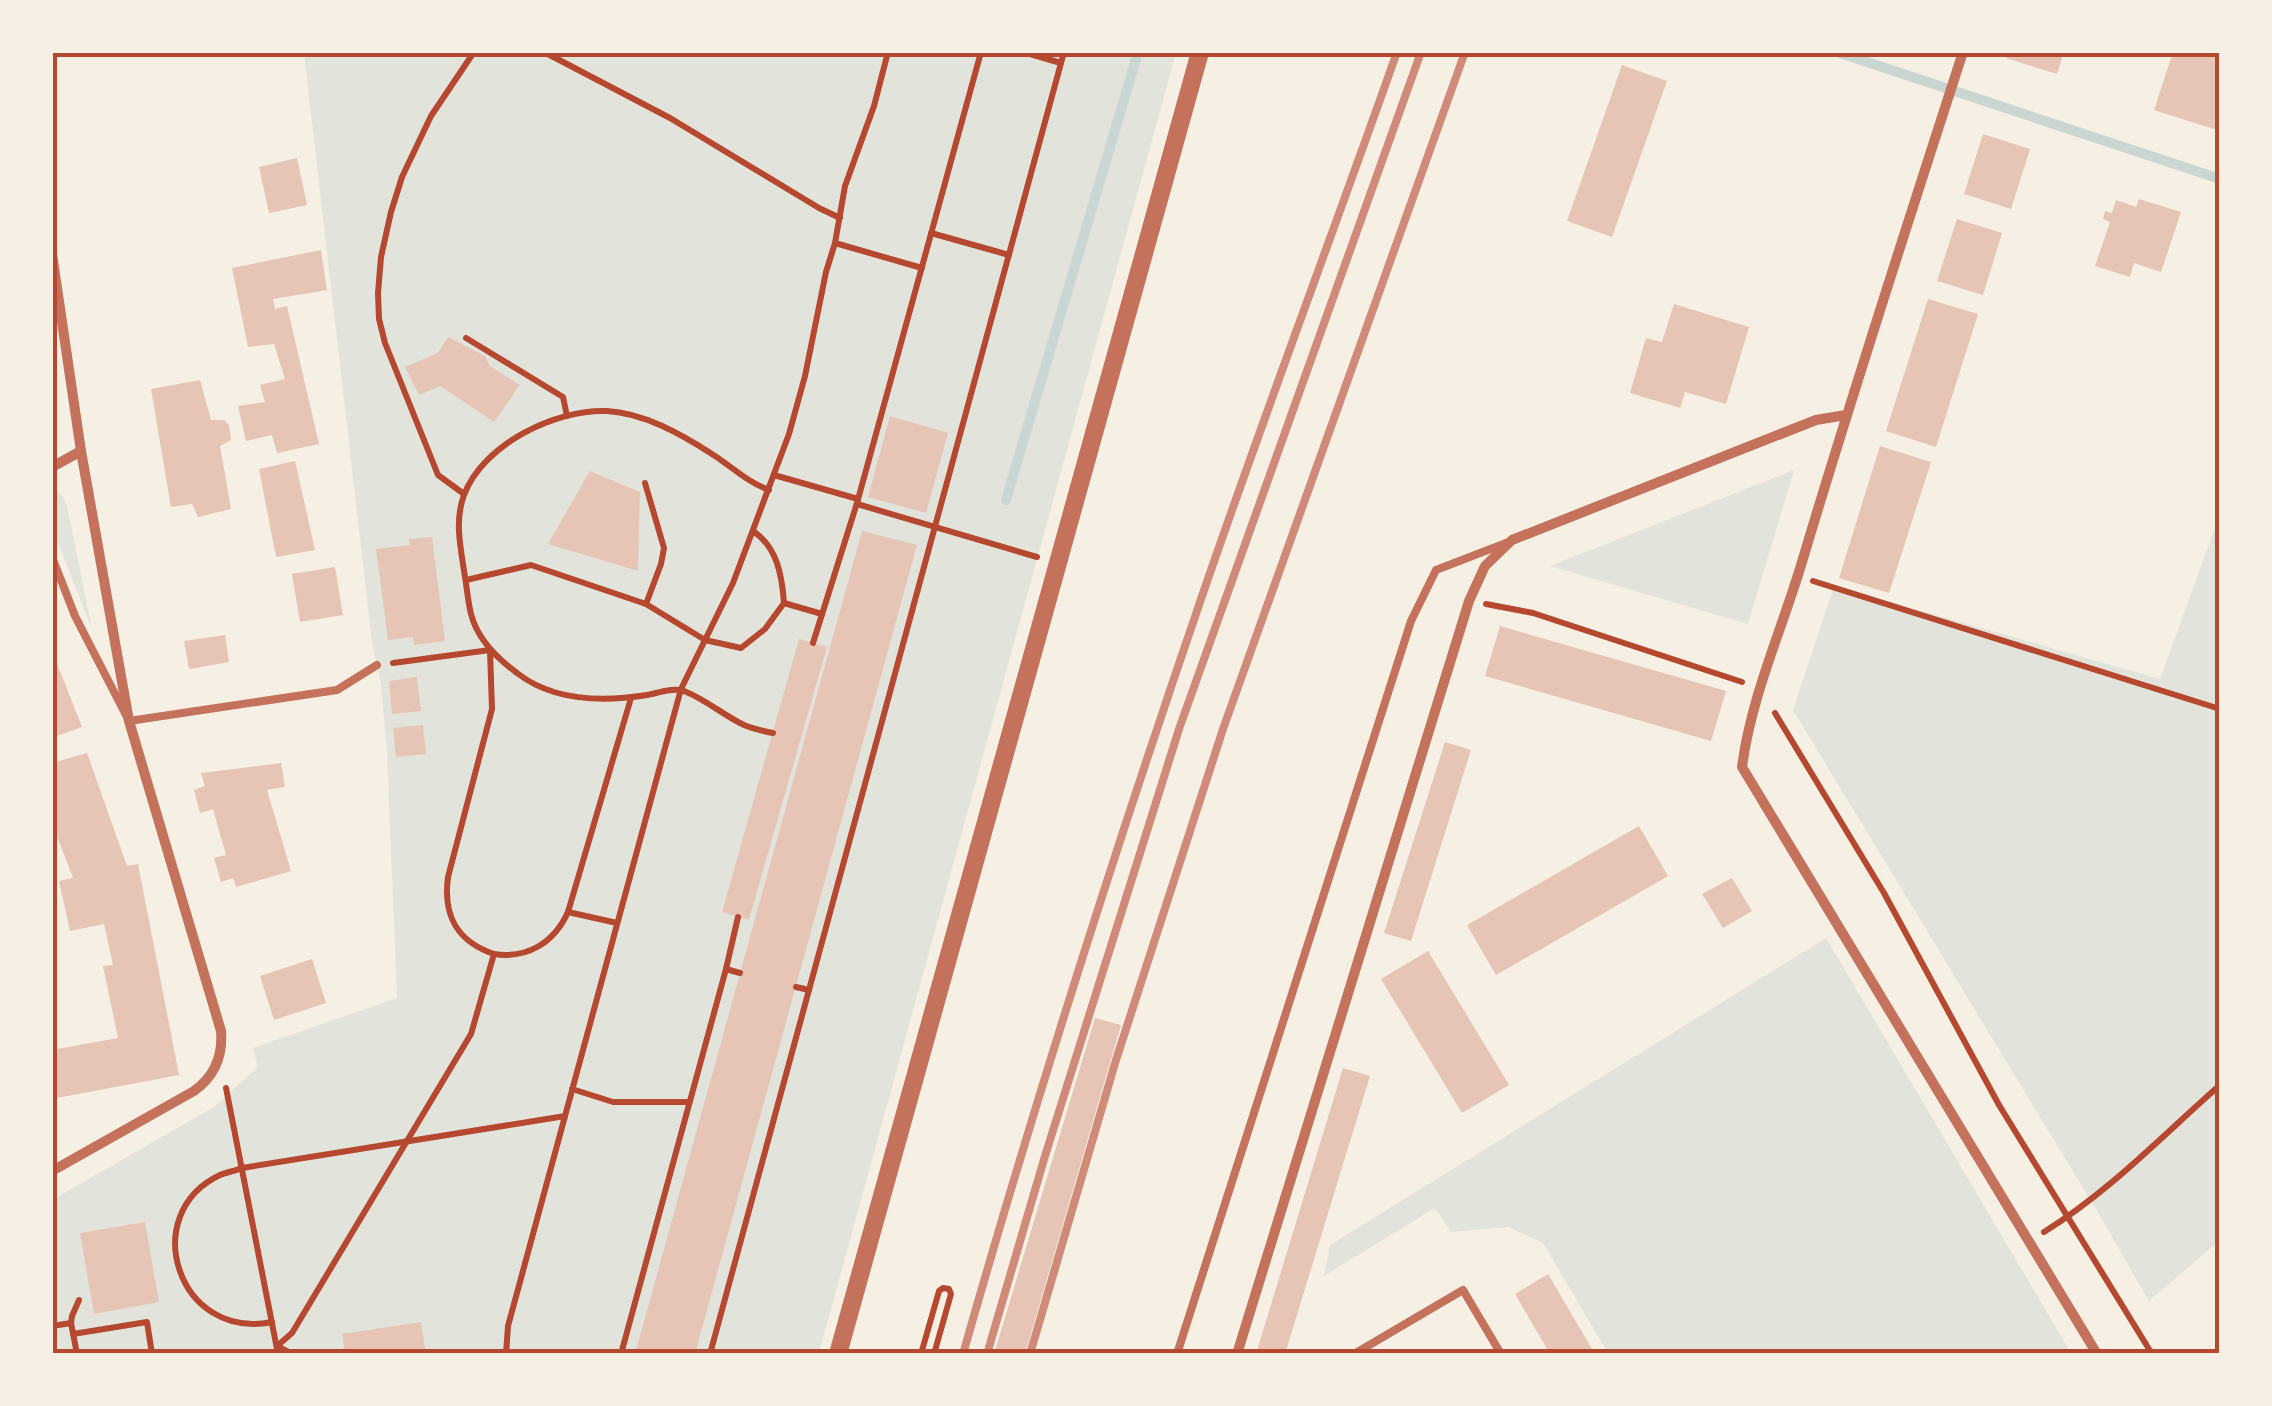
<svg xmlns="http://www.w3.org/2000/svg" width="2272" height="1406" font-family="Ubuntu,sans-serif">
<style>
.green{fill:#e2e4dc}
.lines{fill:none;stroke-linecap:round;stroke-linejoin:round}
.stream{stroke:#c9d6d2;stroke-width:10}
.building{fill:#e6c5b7}
.path{stroke:#b5482f;stroke-width:6}
.service{stroke:#c5725c;stroke-width:8}
.minor{stroke:#c5725c;stroke-width:10}
.tertiary{stroke:#c5725c;stroke-width:18}
.rail{stroke:#cf8b77;stroke-width:8}
.neatline{fill:none;stroke:#b5482f;stroke-width:4}
</style>
<rect width="100%" height="100%" fill="#f6efe4"/>
<g class="green">
<polygon points="304,53 1176,53 819,1353 53,1353 52,1200 214,1107 258,1067 253,1048 397,998 387,752 381,684 372,642"/>
<polygon points="1794,470 1748,624 1550,566"/>
<polygon points="53,489 62,495 67,506 92,629 53,530"/>
<polygon points="2219,517 2219,1241 2149,1301 2100,1216 1793,710 1834,586 2160,679"/>
<polygon points="1826,938 2068,1348 2058,1354 1608,1353 1543,1243 1508,1227 1451,1232 1435,1208 1324,1276 1330,1245"/>
</g>
<g class="lines">
<g class="stream">
<polyline points="1837,52 2220,179"/>
<polyline points="1006,500 1138,52"/>
</g>
</g>
<g class="building">
<polygon points="2008,52 2064,52 2057,74 2006,58"/>
<polygon points="2173,52 2220,52 2220,131 2154,110"/>
<polygon points="1622,65 1667,81 1612,237 1567,221"/>
<polygon points="1983,134 2030,149 2011,209 1964,194"/>
<polygon points="297,158 307,205 269,213 259,167"/>
<polygon points="2139,199 2181,212 2161,272 2134,263 2130,277 2095,266 2110,222 2103,219 2105,211 2112,213 2116,200 2136,207"/>
<polygon points="1957,219 2002,233 1983,295 1937,281"/>
<polygon points="321,250 327,290 273,299 275,309 287,306 319,444 277,453 272,435 246,441 238,406 265,402 260,385 285,379 274,344 248,347 232,268"/>
<polygon points="1928,299 1978,314 1936,447 1886,431"/>
<polygon points="1674,304 1749,327 1726,404 1685,392 1680,408 1630,393 1646,338 1662,342"/>
<polygon points="448,337 485,356 490,366 520,385 494,422 440,386 419,395 405,367 438,353"/>
<polygon points="200,380 211,420 224,420 229,425 231,440 220,446 231,509 198,517 192,504 171,507 151,389"/>
<polygon points="890,416 948,433 926,513 868,497"/>
<polygon points="1880,446 1931,462 1889,593 1839,578"/>
<polygon points="295,461 315,550 276,557 259,469"/>
<polygon points="590,471 640,492 638,571 548,544"/>
<polygon points="862,531 917,545 695,1354 635,1354"/>
<polygon points="432,537 445,641 414,645 413,637 388,640 376,549 410,545 409,539"/>
<polygon points="335,567 343,615 300,622 292,574"/>
<polygon points="1500,626 1726,691 1711,741 1485,676"/>
<polygon points="225,635 229,662 189,669 184,641"/>
<polygon points="799,639 827,647 749,920 722,912"/>
<polygon points="52,651 82,727 52,738"/>
<polygon points="417,677 421,711 392,714 389,681"/>
<polygon points="423,725 426,754 396,757 393,728"/>
<polygon points="1445,742 1471,750 1411,941 1384,933"/>
<polygon points="87,753 127,866 138,864 179,1075 57,1098 54,1109 52,1050 118,1038 103,966 113,965 104,924 70,931 59,881 73,878 52,823 52,763"/>
<polygon points="281,763 285,787 267,790 291,871 236,887 233,878 221,882 214,858 226,855 213,809 200,813 194,790 205,786 201,773"/>
<polygon points="1639,826 1668,876 1496,975 1467,925"/>
<polygon points="1732,878 1752,911 1723,928 1702,894"/>
<polygon points="1428,951 1509,1085 1462,1113 1381,979"/>
<polygon points="312,959 326,1003 274,1020 260,976"/>
<polygon points="1095,1018 1121,1025 1025,1354 994,1354"/>
<polygon points="1343,1068 1370,1076 1285,1354 1256,1354"/>
<polygon points="145,1222 159,1302 94,1314 80,1233"/>
<polygon points="1548,1274 1595,1354 1550,1354 1515,1294"/>
<polygon points="421,1322 426,1354 345,1354 342,1334"/>
</g>
<g class="lines">
<g class="path">
<polyline points="544,52 670,118 819,208 840,218"/>
<polyline points="1023,52 1061,63"/>
<polyline points="931,233 1009,255"/>
<polyline points="835,243 922,268"/>
<polyline points="466,338 563,397 567,416"/>
<polyline points="774,475 858,499"/>
<polyline points="645,483 664,548 661,564 646,604"/>
<path d="M 769,490 C 747,482 731,466 712,454 C 681,434 644,413 607,411 C 556,409 483,444 464,495 C 454,522 461,549 465,577 C 467,589 468,602 471,614 C 477,638 498,659 517,673 C 554,702 603,702 647,695 C 658,693 674,687 684,691 C 705,699 723,715 744,725 C 753,729 763,731 773,733"/>
<polyline points="464,494 438,475 385,343 379,319 378,293 381,257 391,212 402,177 431,116 474,52"/>
<polyline points="857,504 1037,557"/>
<path d="M 466,580 L 531,565 L 646,604 L 705,640 L 741,648 L 765,629 L 784,603 C 782,575 777,547 753,531"/>
<polyline points="1813,581 2220,709"/>
<polyline points="784,603 822,614"/>
<polyline points="1486,604 1533,613 1742,682"/>
<polyline points="813,643 857,503 981,52"/>
<polyline points="1775,713 1884,893 1999,1105 2152,1354"/>
<polyline points="568,912 631,698"/>
<path d="M 494,954 C 527,959 554,943 568,912 L 617,923"/>
<polyline points="726,969 740,973"/>
<polyline points="796,987 809,990"/>
<polyline points="226,1088 278,1354"/>
<polyline points="572,1089 613,1102 689,1102"/>
<path d="M 2044,1232 C 2109,1192 2163,1135 2220,1085"/>
<path d="M 272,1322 C 178,1341 137,1214 220,1175 C 227,1172 235,1171 242,1168 L 565,1116"/>
<polyline points="71,1323 72,1316 79,1300"/>
<polyline points="52,1326 71,1323 77,1354"/>
<polyline points="73,1334 147,1322 152,1354"/>
<path d="M 292,1354 L 277,1346 L 292,1333 L 471,1034 L 494,954 C 456,941 443,915 448,877 L 492,709 L 490,650 L 393,663"/>
<polyline points="506,1354 508,1326 681,689 733,583 789,434 805,376 826,272 835,243 845,186 874,106 888,52"/>
<polyline points="621,1354 726,969 738,917"/>
<polyline points="710,1354 1064,52"/>
<polyline points="921,1354 939,1291 943,1288 949,1289 951,1294 934,1354"/>
</g>
<g class="service">
<polyline points="52,557 75,616 129,721 337,690 377,665"/>
<polyline points="1177,1354 1411,621 1436,570 1506,543"/>
<polyline points="1354,1354 1463,1290 1501,1354"/>
</g>
<g class="minor">
<path d="M 1963,52 C 1908,222 1853,391 1802,562 C 1782,629 1751,697 1742,767 L 2097,1354"/>
<path d="M 52,254 L 81,451 L 129,721 L 221,1031 C 223,1056 215,1076 194,1091 L 52,1171"/>
<polyline points="52,467 81,451"/>
<polyline points="1237,1354 1469,601 1485,566 1512,540 1816,420 1846,415"/>
</g>
<polyline class="tertiary" points="838,1354 1200,52"/>
<g class="rail">
<path d="M 963,1354 C 1035,1101 1115,850 1200,602 C 1263,418 1332,236 1397,52"/>
<polyline points="987,1354 1045,1156 1179,729 1421,52"/>
<polyline points="1030,1354 1116,1060 1223,729 1465,52"/>
</g>
</g>
<rect width="2272" height="1406" fill="none" stroke="#f6efe4" stroke-width="110"/>
<rect x="55" y="55" width="2162" height="1296" class="neatline"/>
</svg>
